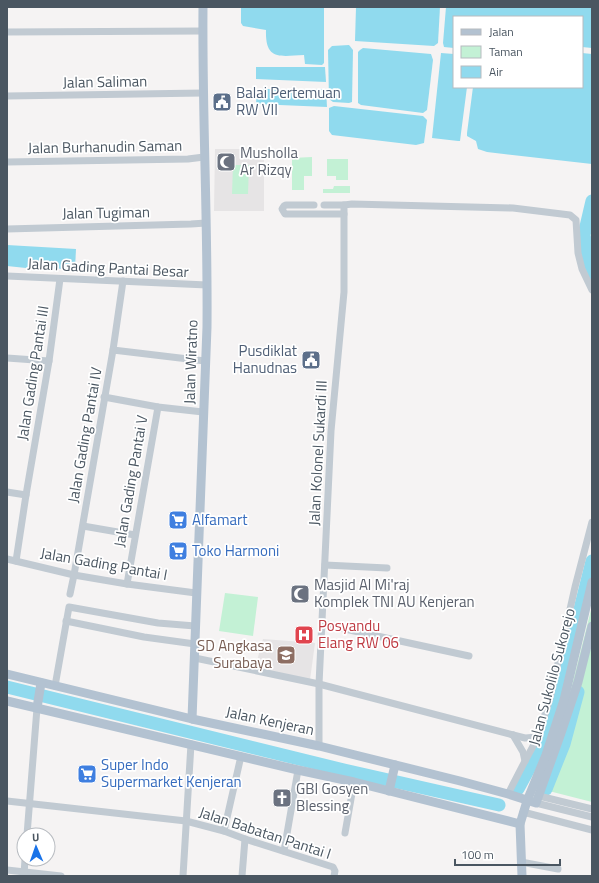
<svg xmlns="http://www.w3.org/2000/svg" width="599" height="883" font-family="'Titillium Web',sans-serif">
<style>
.education{fill:#e6e4e5}
.green{fill:#c3f1d5}
.water{fill:#90daee}
.lines{fill:none;stroke-linecap:round;stroke-linejoin:round}
.river{stroke:#90daee;stroke-width:13}
.minor{stroke:#c1cad2;stroke-width:7}
.major{stroke:#b3c2d1;stroke-width:9}
.labels{text-anchor:middle;stroke-width:3.5;stroke-linejoin:round;paint-order:stroke}
.street-label{font-size:15px;fill:#4a5661;stroke:#fff}
.service-label{font-size:15px;fill:#4e5e75;stroke:#fff;text-anchor:start}
.worship-label{font-size:15px;fill:#5b616d;stroke:#fff;text-anchor:start}
.shop-label{font-size:15px;fill:#366cbe;stroke:#fff;text-anchor:start}
.health-label{font-size:15px;fill:#be3a42;stroke:#fff;text-anchor:start}
.education-label{font-size:15px;fill:#785e54;stroke:#fff;text-anchor:end}
</style>
<rect width="100%" height="100%" fill="#f5f3f3"/>
<g class="education">
<polygon points="215,149 264,149 264,211 214,211"/>
<polygon points="263,639 315,643 310,680 255,668"/>
</g>
<g class="green">
<polygon points="312,157 312,176 304,176 304,190 292,190 292,158"/>
<polygon points="327,159 348,159 348,180 336,180 336,176 327,176"/>
<polygon points="233,165 249,165 248,194 232,194"/>
<polygon points="334,186 350,186 350,193 323,193 323,189 333,189"/>
<polygon points="225,593 258,597 253,636 219,631"/>
<polygon points="592,606 592,802 541,789 558,740"/>
</g>
<g class="water">
<path d="M 241,7 L 324,7 L 324,63 L 322,65 L 305,64 L 304,55 C 280,56 265,61 266,30 L 243,26 L 241,23 Z"/>
<polygon points="356,7 440,7 438,43 434,46 355,41"/>
<polygon points="446,7 592,7 592,48 582,47 582,17 454,17 454,48 444,47 443,43"/>
<polygon points="349,45 353,50 352,102 349,103 333,102 329,99 328,50 332,46"/>
<polygon points="363,48 431,54 433,60 427,110 423,113 361,105 358,103 358,52 360,50"/>
<polygon points="441,53 454,54 454,87 467,87 461,133 460,141 458,141 432,138"/>
<polygon points="582,53 592,54 592,164 487,152 478,149 476,141 467,136 467,133 473,87 582,87"/>
<polygon points="256,67 325,67 326,82 256,79"/>
<polygon points="257,89 326,89 327,107 256,104"/>
<polygon points="334,106 423,116 427,120 424,143 416,145 332,135 329,131 329,108"/>
<polygon points="7,245 76,249 75,269 26,268 7,266"/>
</g>
<g class="lines">
<g class="river">
<polyline points="592,201 584,235 592,276"/>
<polyline points="7,687 344,770 499,805"/>
<polyline points="518,789 544,741 551,721 561,685 592,561"/>
<polyline points="546,789 564,744 578,692"/>
</g>
<g class="minor">
<polyline points="7,32 203,31"/>
<polyline points="7,96 203,93"/>
<polyline points="7,162 188,159 204,157"/>
<polyline points="314,205 286,205 284,206 282,209 285,214 344,214"/>
<polyline points="324,205 344,205"/>
<polyline points="7,229 191,224 206,223"/>
<polyline points="7,276 207,285"/>
<polyline points="113,350 205,361"/>
<polyline points="7,358 49,361"/>
<polyline points="104,397 158,407 203,412"/>
<polyline points="7,492 26,495"/>
<polyline points="83,526 135,535"/>
<polyline points="7,559 74,575 127,584 196,593"/>
<polyline points="16,561 26,495 49,361 60,279"/>
<polyline points="325,565 387,568"/>
<polyline points="127,584 158,407"/>
<polyline points="70,594 74,575 113,350 123,281"/>
<polyline points="66,621 144,637 195,644"/>
<polyline points="322,624 469,656"/>
<polyline points="195,658 319,684 513,735 525,738 538,737"/>
<polyline points="55,686 69,607 158,623 195,626"/>
<polyline points="513,735 523,752 525,761"/>
<polyline points="319,746 319,684 331,431 344,292 344,205 352,204 513,208 570,215 576,220 578,253 582,269 592,290"/>
<polyline points="508,794 525,761 538,737 550,698 575,587 592,522"/>
<polyline points="539,796 592,809"/>
<polyline points="7,801 186,821 224,831 245,839 333,867 335,871 334,876"/>
<polyline points="536,803 592,817"/>
<polyline points="523,812 592,830"/>
<polyline points="224,831 241,756"/>
<polyline points="345,833 354,782"/>
<polyline points="27,835 37,708"/>
<polyline points="284,851 298,770"/>
<polyline points="521,862 558,869"/>
<polyline points="7,870 61,876"/>
<polyline points="24,875 25,859"/>
<polyline points="183,876 191,744"/>
<polyline points="242,876 245,839"/>
</g>
<g class="major">
<polyline points="7,674 192,719 319,746 460,781 508,794 536,803 561,733 578,682 592,626"/>
<polyline points="7,701 298,770 354,782 520,824"/>
<polyline points="37,708 41,683"/>
<path d="M 192,719 L 207,327 C 208,220 202,114 203,7"/>
<polyline points="389,791 395,765"/>
<polyline points="522,876 520,824 527,801 546,755 564,700 592,582"/>
</g>
</g>
<defs>
<g id="civic-square" transform="scale(1)"><rect x="-9" y="-9" width="18" height="18" rx="4" fill="#5c6f8a" stroke="#fff"/><path d="M-.6-6.5H3V-4.5H.6V-3L4-1V1h2V6H-6V1h2V-1L-.6-3ZM-1.2 2.5V6h2.4V2.5Z" fill="#fff"/></g>
<g id="mosque-square" transform="scale(1)"><rect x="-9" y="-9" width="18" height="18" rx="4" fill="#6b7280" stroke="#fff"/><path d="M3.5-4.9A6 6 0 1 0 3.5 4.9A5 5 0 1 1 3.5-4.9Z" fill="#fff"/></g>
<g id="supermarket-square" transform="scale(1)"><rect x="-9" y="-9" width="18" height="18" rx="4" fill="#3f7fe0" stroke="#fff"/><path d="M-6-5.5h2.5l.6 2H6L4.5 2H-2.5L-4.4-4H-6ZM-1.5 3.2a1.3 1.3 0 1 0 .1 0ZM3 3.2a1.3 1.3 0 1 0 .1 0Z" fill="#fff"/></g>
<g id="hospital-square" transform="scale(1)"><rect x="-9" y="-9" width="18" height="18" rx="4" fill="#e0444e" stroke="#fff"/><path d="M-5-5h3v3.5h4V-5h3V5h-3V1.5h-4V5h-3Z" fill="#fff"/></g>
<g id="school-square" transform="scale(1)"><rect x="-9" y="-9" width="18" height="18" rx="4" fill="#8d6e63" stroke="#fff"/><path d="M0-5L7-2L0 1L-7-2ZM-4 1L0 2.5L4 1V4Q0 6-4 4Z" fill="#fff"/></g>
<g id="church-square" transform="scale(1)"><rect x="-9" y="-9" width="18" height="18" rx="4" fill="#6b7280" stroke="#fff"/><path d="M-1.2-6h2.4v3.5h3.3v2.4h-3.3V6h-2.4V-.1h-3.3v-2.4h3.3Z" fill="#fff"/></g>
</defs>
<g fill-rule="evenodd">
<use href="#civic-square" x="222" y="102"/>
<use href="#mosque-square" x="226" y="162"/>
<use href="#civic-square" x="311" y="360"/>
<use href="#supermarket-square" x="178" y="520"/>
<use href="#supermarket-square" x="178" y="551"/>
<use href="#mosque-square" x="300" y="594"/>
<use href="#hospital-square" x="304" y="635"/>
<use href="#school-square" x="286" y="655"/>
<use href="#supermarket-square" x="87" y="774"/>
<use href="#church-square" x="282" y="798"/>
</g>
<g class="labels">
<g class="street-label">
<text transform="translate(105 82) rotate(-1)" y="5">Jalan Saliman</text>
<text transform="translate(105 147) rotate(-1)" y="5">Jalan Burhanudin Saman</text>
<text transform="translate(106 213) rotate(-1)" y="5">Jalan Tugiman</text>
<text transform="translate(108 268) rotate(3)" y="5">Jalan Gading Pantai Besar</text>
<text transform="translate(191 362) rotate(-88)" y="5">Jalan Wiratno</text>
<text transform="translate(33 373) rotate(-81)" y="5">Jalan Gading Pantai III</text>
<text transform="translate(85 435) rotate(-80)" y="5">Jalan Gading Pantai IV</text>
<text transform="translate(318 453) rotate(-87)" y="5">Jalan Kolonel Sukardi III</text>
<text transform="translate(131 481) rotate(-80)" y="5">Jalan Gading Pantai V</text>
<text transform="translate(104 564) rotate(10)" y="5">Jalan Gading Pantai I</text>
<text transform="translate(552 677) rotate(-75)" y="5">Jalan Sukolilo Sukorejo</text>
<text transform="translate(270 721) rotate(12)" y="5">Jalan Kenjeran</text>
<text transform="translate(265 833) rotate(18)" y="5">Jalan Babatan Pantai I</text>
</g>
<g class="service-label">
<text x="236" y="98">Balai Pertemuan<tspan x="236" dy="17">RW VII</tspan></text>
<text x="297" y="356" text-anchor="end">Pusdiklat<tspan x="297" dy="17">Hanudnas</tspan></text>
</g>
<g class="worship-label">
<text x="240" y="158">Musholla<tspan x="240" dy="17">Ar Rizqy</tspan></text>
<text x="314" y="590">Masjid Al Mi'raj<tspan x="314" dy="17">Komplek TNI AU Kenjeran</tspan></text>
<text x="296" y="794">GBI Gosyen<tspan x="296" dy="17">Blessing</tspan></text>
</g>
<g class="shop-label">
<text x="192" y="525">Alfamart</text>
<text x="192" y="556">Toko Harmoni</text>
<text x="101" y="770">Super Indo<tspan x="101" dy="17">Supermarket Kenjeran</tspan></text>
</g>
<g class="health-label">
<text x="318" y="631">Posyandu<tspan x="318" dy="17">Elang RW 06</tspan></text>
</g>
<g class="education-label">
<text x="272" y="651">SD Angkasa<tspan x="272" dy="17">Surabaya</tspan></text>
</g>
</g>
<rect width="599" height="883" fill="none" stroke="#4a5661" stroke-width="16"/>
<rect x="453" y="16" width="130" height="72" fill="#ffffff" stroke="#b7bbc0"/>
<rect x="461" y="29" width="20" height="6" fill="#b3c2d1" stroke="#b7bbc0"/>
<text x="489" y="36" font-size="12" fill="#4a5661">Jalan</text>
<rect x="461" y="46" width="20" height="12" fill="#c3f1d5" stroke="#b7bbc0"/>
<text x="489" y="56" font-size="12" fill="#4a5661">Taman</text>
<rect x="461" y="66" width="20" height="12" fill="#90daee" stroke="#b7bbc0"/>
<text x="489" y="76" font-size="12" fill="#4a5661">Air</text>
<g transform="translate(36 847) rotate(358)"><circle r="19" fill="#ffffff" stroke="#b7bbc0"/>
<path d="M0-3L7 15L0 10L-7 15Z" fill="#1a73e8"/>
<text y="-6" font-size="11" font-weight="bold" text-anchor="middle" fill="#4a5661">U</text>
</g>
<path d="M455 859v6h105v-6" fill="none" stroke="#4a5661" stroke-width="2"/>
<text x="461" y="859" font-size="12" fill="#4a5661" stroke="#ffffff" stroke-width="3" paint-order="stroke">100 m</text>
</svg>
